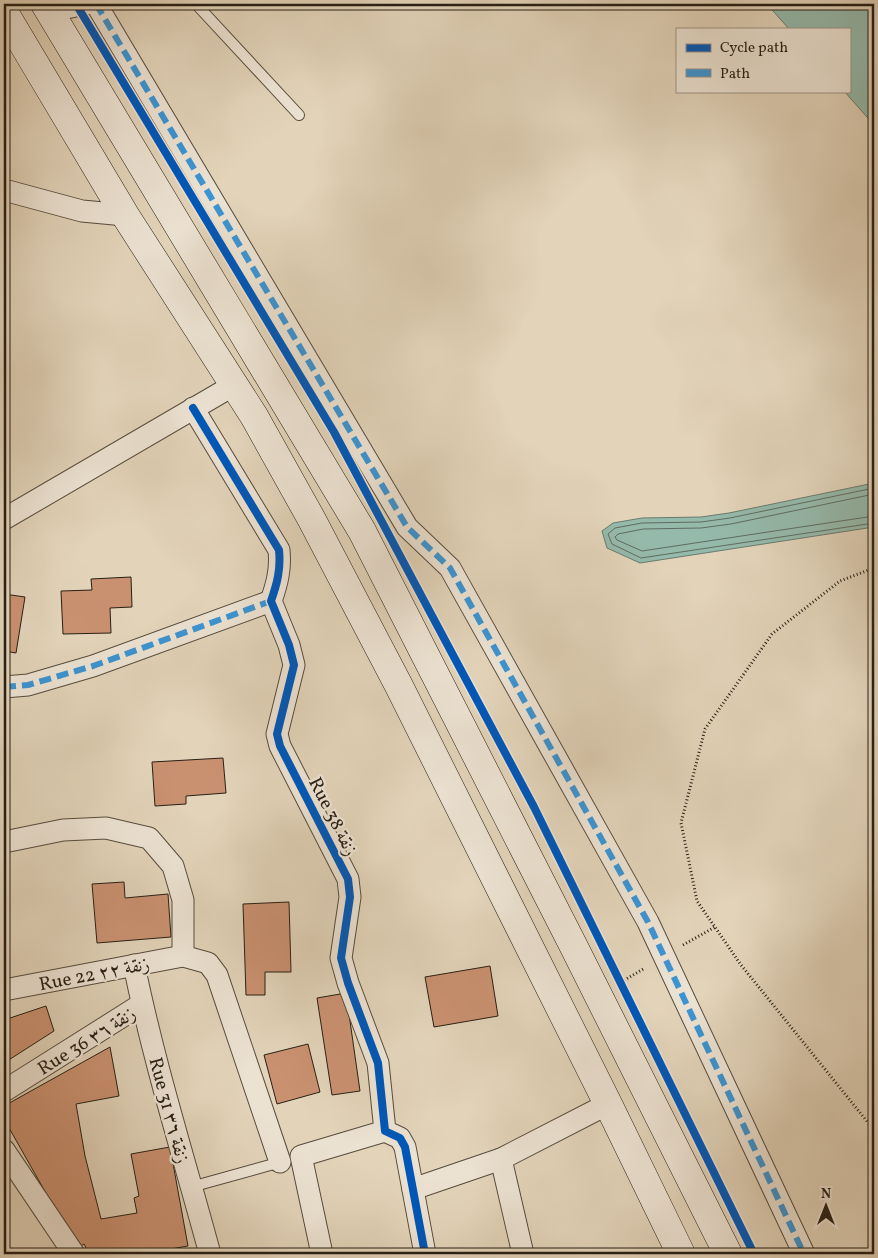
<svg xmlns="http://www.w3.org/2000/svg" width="878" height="1258" font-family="Vollkorn,Amiri,serif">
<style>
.water{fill:#95b9ab;stroke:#697b6f}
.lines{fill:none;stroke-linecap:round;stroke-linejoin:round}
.shore{stroke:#5e6c60;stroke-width:1}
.building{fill:#ca9171;stroke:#271f15}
.lane-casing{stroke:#564c3e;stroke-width:12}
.street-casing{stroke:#564c3e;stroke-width:23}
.secondary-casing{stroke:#271f15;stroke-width:29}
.path{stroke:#271f15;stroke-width:3;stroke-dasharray:1 2.5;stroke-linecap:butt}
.lane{stroke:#ece2d2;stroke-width:10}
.street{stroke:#ece2d2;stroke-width:21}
.secondary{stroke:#ece2d2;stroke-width:28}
.quiet{stroke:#3b94d3;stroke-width:6;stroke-dasharray:12 6;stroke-linecap:butt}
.cycleway-casing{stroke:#ece2d2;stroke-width:11}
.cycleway{stroke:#0057b8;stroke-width:8}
.labels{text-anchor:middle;stroke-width:4.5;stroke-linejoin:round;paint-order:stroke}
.street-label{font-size:19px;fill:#271f15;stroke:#ece2d2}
</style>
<rect width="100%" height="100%" fill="#e2d3b9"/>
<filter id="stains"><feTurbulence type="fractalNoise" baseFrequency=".004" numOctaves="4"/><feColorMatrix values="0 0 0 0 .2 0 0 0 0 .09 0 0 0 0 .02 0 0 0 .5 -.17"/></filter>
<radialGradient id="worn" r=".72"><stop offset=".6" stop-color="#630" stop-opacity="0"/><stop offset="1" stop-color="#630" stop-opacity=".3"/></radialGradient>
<g class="water">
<polygon points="767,4 874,4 874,125 844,91 849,91 849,29 789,29"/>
<polygon points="874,483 874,527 640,563 607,548 602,531 613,523 642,518 701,517 729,513"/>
</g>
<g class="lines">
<g class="shore">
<polyline points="874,488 730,518 701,522 642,523 615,528 608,534 612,544 641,558 874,523"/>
<polyline points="874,494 731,524 701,528 643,529 618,534 615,537 617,540 642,551 874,516"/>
</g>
</g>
<g class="building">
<polygon points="131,577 132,607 110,608 111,633 63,634 61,591 92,590 91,579"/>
<polygon points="4,594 25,597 16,653 4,651"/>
<polygon points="223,758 226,793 186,796 186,804 155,806 152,762"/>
<polygon points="124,882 125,898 168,894 171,937 97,943 92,884"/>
<polygon points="289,902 291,972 265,972 265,995 246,995 243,904"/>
<polygon points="490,966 498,1016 434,1027 425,977"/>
<polygon points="346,993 360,1091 332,1095 317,998"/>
<polygon points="46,1006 54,1031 4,1063 4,1020"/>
<polygon points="308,1044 320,1092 277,1104 264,1055"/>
<polygon points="110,1047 119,1096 76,1104 85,1156 101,1219 137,1213 134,1198 139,1196 131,1154 170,1147 188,1246 141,1254 89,1254 84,1244 77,1248 4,1119 4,1106"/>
</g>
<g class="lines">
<g class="lane-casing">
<g id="lane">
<polyline points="196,4 299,115"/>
<polyline points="54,16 112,4"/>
<polyline points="191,1187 281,1162"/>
</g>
</g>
<g class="street-casing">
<g id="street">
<polyline points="96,4 407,527 450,568 648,922 804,1254"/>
<polyline points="4,190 82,211 125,215"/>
<path d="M 193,408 L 279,550 C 281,569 277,584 271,601 L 289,645 L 294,665 L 277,734 L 280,746 L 348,879 L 350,897 L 341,958 L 348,983 L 378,1063 L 385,1131 L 400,1138 L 405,1147 L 425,1254"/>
<polyline points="4,519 234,385"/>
<polyline points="4,687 28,685 93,666 271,601"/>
<polyline points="4,842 63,830 106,828 149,838 173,866 183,900 183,956"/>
<path d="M 134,965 C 154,1063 184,1158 210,1254"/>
<polyline points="4,990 183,956 208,963 217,975 280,1162"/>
<polyline points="4,1091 142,1004"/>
<polyline points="4,1150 74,1254"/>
<polyline points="501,1159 523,1254"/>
<polyline points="413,1189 501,1159 608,1104"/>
<polyline points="322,1254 301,1156 385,1131"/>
</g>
</g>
<g class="secondary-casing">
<g id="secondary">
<polyline points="45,4 362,531 573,945 728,1254"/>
<polyline points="4,12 125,215 254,416 312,520 399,686 608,1104 681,1254"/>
</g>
</g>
<g class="path">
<polyline points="874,568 840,581 772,634 705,729 681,823 697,901 741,965 874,1130"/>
<polyline points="683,945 715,927"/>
<polyline points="621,982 645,968"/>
</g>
<use href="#lane" class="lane"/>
<use href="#street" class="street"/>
<use href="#secondary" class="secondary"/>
<g class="quiet">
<polyline points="96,4 407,527 450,568 648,922 804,1254"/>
<polyline points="4,687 28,685 93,666 271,601"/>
</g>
<g class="cycleway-casing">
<g id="cycleway">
<polyline points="76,4 334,432 534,807 754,1254"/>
<path d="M 193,408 L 279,550 C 281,569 277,584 271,601 L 289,645 L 294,665 L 277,734 L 280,746 L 348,879 L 350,897 L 341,958 L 348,983 L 378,1063 L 385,1131 L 400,1138 L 405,1147 L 425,1254"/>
</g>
</g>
<use href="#cycleway" class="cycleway"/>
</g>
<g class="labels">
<g class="street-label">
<text transform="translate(334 816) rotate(63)" y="7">Rue 38 زنقة</text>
<text transform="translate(94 973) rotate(-11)" y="7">Rue 22 زنقة ٢٢</text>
<text transform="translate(86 1040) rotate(-32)" y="7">Rue 36 زنقة ٣٦</text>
<text transform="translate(170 1110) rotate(75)" y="7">Rue 31 زنقة ٣٦</text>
</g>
</g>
<rect width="878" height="1258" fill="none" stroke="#e2d3b9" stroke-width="20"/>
<rect x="5" y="5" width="868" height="1248" fill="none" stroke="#271f15" stroke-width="2.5"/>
<rect x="10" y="10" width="858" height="1238" fill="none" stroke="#271f15"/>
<rect x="676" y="28" width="175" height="65" fill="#ece2d2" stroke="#9d9486"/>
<rect x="686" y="44" width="25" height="8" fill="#0057b8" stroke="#9d9486"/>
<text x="720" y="52" font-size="15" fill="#271f15">Cycle path</text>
<rect x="686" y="69" width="25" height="8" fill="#3b94d3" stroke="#9d9486"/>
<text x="720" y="78" font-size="15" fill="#271f15">Path</text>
<g transform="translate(826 1206)" stroke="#ece2d2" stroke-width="4" paint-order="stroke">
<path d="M0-4L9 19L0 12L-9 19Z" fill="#271f15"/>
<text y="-8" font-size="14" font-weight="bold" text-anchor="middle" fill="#271f15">N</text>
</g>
<rect width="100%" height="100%" filter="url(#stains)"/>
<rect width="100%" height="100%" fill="url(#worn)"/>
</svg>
